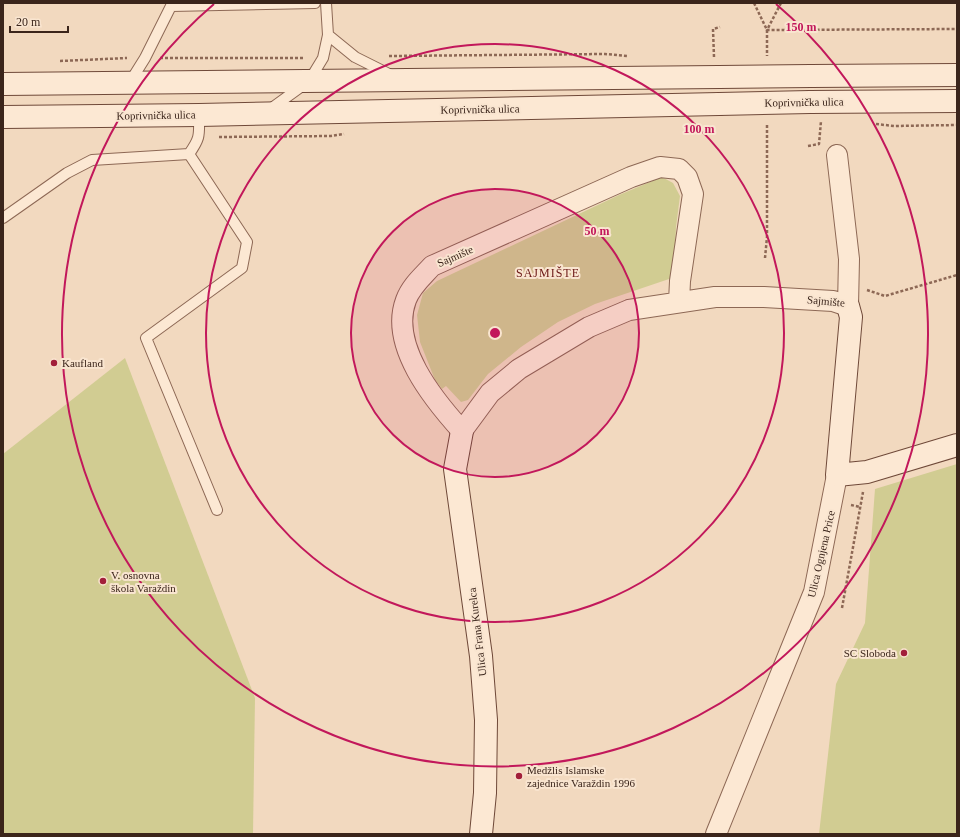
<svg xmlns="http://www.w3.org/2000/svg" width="960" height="837" font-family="'Times New Roman',serif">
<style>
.green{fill:#d1cc92}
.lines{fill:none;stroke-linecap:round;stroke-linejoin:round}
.lane-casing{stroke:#8d6855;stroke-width:12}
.street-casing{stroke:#8d6855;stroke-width:22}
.secondary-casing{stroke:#6f4939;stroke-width:24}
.path{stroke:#8d6855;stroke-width:2.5;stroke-dasharray:3 2;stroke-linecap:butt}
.lane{stroke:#fce8d3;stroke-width:10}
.street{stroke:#fce8d3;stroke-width:20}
.secondary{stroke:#fce8d3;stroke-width:22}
.secondary-bridge-casing{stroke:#6f4939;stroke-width:24;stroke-linecap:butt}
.secondary-bridge{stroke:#fce8d3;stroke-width:22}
.ring{fill:none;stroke:#c2185b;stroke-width:2}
.poi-dot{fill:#a21f3a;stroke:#f9e5d0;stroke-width:1.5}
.labels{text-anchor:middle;stroke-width:4;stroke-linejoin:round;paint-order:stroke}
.street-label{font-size:11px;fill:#3b251b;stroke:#f9e5d0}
.poi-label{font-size:11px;fill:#3b251b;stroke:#f9e5d0;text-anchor:start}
.neighbourhood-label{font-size:12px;letter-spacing:1px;fill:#6c1816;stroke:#f9e5d0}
.centre{fill:#c2185b;stroke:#f9e5d0;stroke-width:2}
.ring-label{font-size:12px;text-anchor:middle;font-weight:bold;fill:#c2185b;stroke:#f9e5d0;stroke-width:4;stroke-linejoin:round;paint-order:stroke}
</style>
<rect width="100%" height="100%" fill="#f2d9bf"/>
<g class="green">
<polygon points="662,177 673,183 680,196 676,227 675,252 672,278 595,304 558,322 521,347 488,374 468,400 461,402 446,386 442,389 435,380 420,342 417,315 423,293 437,281 619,195"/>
<polygon points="125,358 255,698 253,834 3,834 3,454"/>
<polygon points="957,464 957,834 819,834 836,684 865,623 875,489"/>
</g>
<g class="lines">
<g class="lane-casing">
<g id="lane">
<polyline points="326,3 328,35 355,57 391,75"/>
<polyline points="130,82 145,58 171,6 315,3"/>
<polyline points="269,110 309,81 323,58 328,35"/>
<polyline points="189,154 247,242 242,268 146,338 217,510"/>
<path d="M 3,218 L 67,173 L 92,160 L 189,154 C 201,137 199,135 199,115"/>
</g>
</g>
<g class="street-casing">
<g id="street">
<path d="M 679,302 L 680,281 L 693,194 L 687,177 L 679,169 L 660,167 L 631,177 L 432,266 C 423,276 411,286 406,300 C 389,345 433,399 462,431 L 490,393 L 519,369 L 589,327 L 629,310 L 715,297 L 764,297 L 833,301 L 848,306 L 849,259 L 837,155"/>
<polyline points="716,834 814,592 837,475"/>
</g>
</g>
<g class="secondary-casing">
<g id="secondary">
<polyline points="811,76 957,75"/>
<polyline points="3,84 719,77"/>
<polyline points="810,102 957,101"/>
<polyline points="3,117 199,115 719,104"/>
<polyline points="848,306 851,317 837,475 867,472 957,445"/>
<polyline points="462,431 455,469 481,656 486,720 485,793 481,834"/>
</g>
</g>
<g class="path">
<polyline points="754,3 767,30 767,56"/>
<polyline points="781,3 767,30 957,29"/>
<polyline points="389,56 605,54 628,56"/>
<polyline points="714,57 713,29 720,27"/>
<polyline points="160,58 305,58"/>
<polyline points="60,61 127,58"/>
<polyline points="876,124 894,126 957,125"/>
<polyline points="219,137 331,136 344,134"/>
<polyline points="808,146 819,144 821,121"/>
<polyline points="765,258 767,237 767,123"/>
<polyline points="867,290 885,296 957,275"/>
<polyline points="851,505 860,507"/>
<polyline points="842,608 863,492"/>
</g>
<use href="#lane" class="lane"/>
<use href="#street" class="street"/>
<use href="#secondary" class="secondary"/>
<g class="secondary-bridge-casing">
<g id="secondary-bridge">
<polyline points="719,77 811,76"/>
<polyline points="719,104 810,102"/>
</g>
</g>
<use href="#secondary-bridge" class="secondary-bridge"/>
</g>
<circle cx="495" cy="333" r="144" fill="#c2185b" fill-opacity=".12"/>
<g class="ring">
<circle cx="495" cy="333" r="144"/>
<circle cx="495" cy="333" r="289"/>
<path d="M776 4A433 433 0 1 1 214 4"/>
</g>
<g class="poi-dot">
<circle cx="54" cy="363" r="4"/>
<circle cx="103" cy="581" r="4"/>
<circle cx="904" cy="653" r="4"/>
<circle cx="519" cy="776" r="4"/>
</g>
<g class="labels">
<g class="street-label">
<text transform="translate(804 102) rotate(-1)" y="4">Koprivnička ulica</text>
<text transform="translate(480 109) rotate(-1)" y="4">Koprivnička ulica</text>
<text transform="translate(156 115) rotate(-1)" y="4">Koprivnička ulica</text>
<text transform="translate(455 256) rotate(-24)" y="4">Sajmište</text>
<text transform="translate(826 301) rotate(5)" y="4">Sajmište</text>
<text transform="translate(821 554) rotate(-77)" y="4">Ulica Ognjena Price</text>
<text transform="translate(477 632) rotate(-97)" y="4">Ulica Frana Kurelca</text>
</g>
<g class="poi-label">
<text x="62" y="367">Kaufland</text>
<text x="111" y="579">V. osnovna<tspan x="111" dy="13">škola Varaždin</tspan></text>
<text x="896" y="657" text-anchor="end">SC Sloboda</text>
<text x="527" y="774">Medžlis Islamske<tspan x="527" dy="13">zajednice Varaždin 1996</tspan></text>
</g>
<g class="neighbourhood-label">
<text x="548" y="277">SAJMIŠTE</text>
</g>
</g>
<circle cx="495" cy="333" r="6" class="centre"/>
<g class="ring-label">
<text x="801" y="31">150 m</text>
<text x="699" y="133">100 m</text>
<text x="597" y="235">50 m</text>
</g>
<rect width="960" height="837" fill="none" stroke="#3b251b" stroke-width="8"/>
<path d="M10 26v6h58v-6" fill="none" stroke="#3b251b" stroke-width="2"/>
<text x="16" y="26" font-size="12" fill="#3b251b" stroke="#f9e5d0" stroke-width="3" paint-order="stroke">20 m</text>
</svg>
